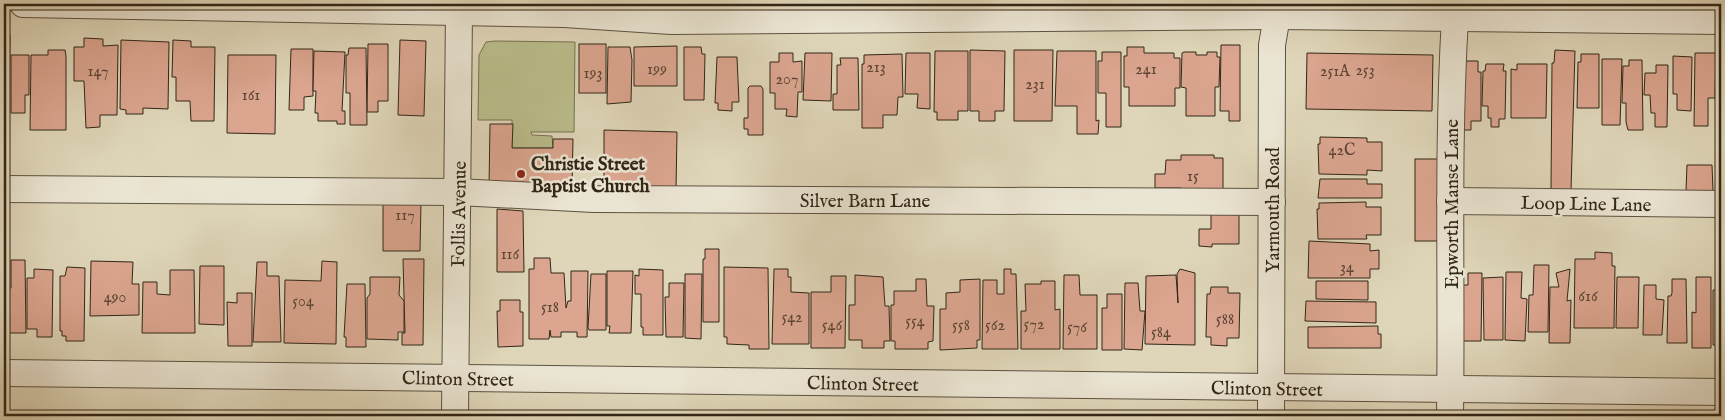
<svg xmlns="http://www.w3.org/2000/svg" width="1725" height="420" font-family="'IM FELL English',serif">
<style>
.green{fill:#b9bc8a;stroke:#767150}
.building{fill:#dba58f;stroke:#322617}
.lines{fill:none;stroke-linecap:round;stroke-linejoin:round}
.minor-casing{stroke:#5d5240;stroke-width:28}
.minor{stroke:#eae4d2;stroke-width:26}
.poi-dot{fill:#8f2418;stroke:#eae4d2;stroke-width:2}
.labels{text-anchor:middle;stroke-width:5;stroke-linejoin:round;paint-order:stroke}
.number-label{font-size:16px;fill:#5c4635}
.poi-label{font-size:19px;font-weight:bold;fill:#322617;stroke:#eae4d2;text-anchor:start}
.street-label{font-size:19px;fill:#322617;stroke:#eae4d2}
</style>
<rect width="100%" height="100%" fill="#dfd6b9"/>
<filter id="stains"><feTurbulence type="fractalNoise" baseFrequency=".004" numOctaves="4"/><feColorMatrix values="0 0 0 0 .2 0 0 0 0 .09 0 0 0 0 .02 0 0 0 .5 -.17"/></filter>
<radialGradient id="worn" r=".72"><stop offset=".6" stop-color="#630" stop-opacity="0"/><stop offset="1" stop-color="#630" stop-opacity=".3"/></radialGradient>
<polygon class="green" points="495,41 575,42 574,132 531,132 532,135 552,136 553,148 512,148 512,120 478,120 479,55 486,42"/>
<g class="building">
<polygon points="4,35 10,35 9,102 4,102"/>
<polygon points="84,38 103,39 103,46 118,45 117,115 100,115 100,127 86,128 84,81 74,81 74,47 84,47"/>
<polygon points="121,40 169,42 168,109 143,108 143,114 126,114 126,110 120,109"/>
<polygon points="173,40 191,41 191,47 215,47 214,121 191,121 190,101 176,101 176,77 172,77"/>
<polygon points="400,40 426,41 424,116 398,115"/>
<polygon points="368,44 388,44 388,101 378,101 378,112 367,112"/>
<rect x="579" y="44" width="27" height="49"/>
<polygon points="1221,45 1240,45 1240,121 1229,121 1229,111 1220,111"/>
<polygon points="677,46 677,86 634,86 634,47"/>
<polygon points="608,47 630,47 632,60 631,102 607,104"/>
<polygon points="684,47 701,47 702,54 705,54 704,100 684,100"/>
<polygon points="1127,47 1144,47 1144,53 1174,53 1174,58 1180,58 1180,88 1175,88 1175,106 1129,106 1129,87 1124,87 1124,56 1127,56"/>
<polygon points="349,48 366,48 367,125 350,125 350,93 346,93 346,55 348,55"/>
<polygon points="291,49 313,49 313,96 304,97 304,110 289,110"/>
<polygon points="48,50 65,50 66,56 66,130 30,130 31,55 48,55"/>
<polygon points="970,50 1005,51 1004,111 995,111 995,121 979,121 979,111 970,111"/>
<polygon points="1014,50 1053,50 1052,121 1014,121"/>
<polygon points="1555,50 1575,51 1571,190 1551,190 1552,63 1554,63"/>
<polygon points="314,51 345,52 342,111 345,111 345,124 337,124 337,121 318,121 318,113 315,113 316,91 313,91"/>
<polygon points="935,51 968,51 968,111 958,111 958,120 937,120 937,112 934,112"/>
<polygon points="1057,51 1096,51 1096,121 1099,120 1098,134 1077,134 1077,106 1055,106"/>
<polygon points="1102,52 1121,52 1121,127 1106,127 1106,93 1098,93 1098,61 1102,61"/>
<polygon points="1184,52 1196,52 1196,55 1207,55 1207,52 1217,52 1217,57 1220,57 1219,87 1215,87 1215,116 1186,116 1186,88 1181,87 1182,53"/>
<polygon points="779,53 793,53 793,62 802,61 802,92 798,92 797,117 786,116 787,109 775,109 775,93 770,93 770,62 779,62"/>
<polygon points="805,53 832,53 831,101 803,100"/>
<polygon points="906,53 930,53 930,109 917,108 918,94 905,94"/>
<polygon points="1307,53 1433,55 1432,111 1306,109"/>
<polygon points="1695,53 1716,53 1715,98 1708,98 1708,126 1694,126"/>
<polygon points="1718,53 1721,53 1721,196 1716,196"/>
<polygon points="902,54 903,97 898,97 897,115 883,115 883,128 862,128 862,64 864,64 864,55"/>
<polygon points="1581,54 1599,54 1599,108 1577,108 1578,62 1581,62"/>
<polygon points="11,55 29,55 29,95 25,95 25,113 11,113"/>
<polygon points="228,55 276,55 275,134 227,133"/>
<polygon points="1673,56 1692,57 1691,111 1677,110 1677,94 1673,94"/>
<polygon points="717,57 737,57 739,102 732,102 732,111 718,110 718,103 715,103"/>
<polygon points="840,58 858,58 859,110 833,110 833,94 837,94 837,65 841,65"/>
<polygon points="1602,59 1622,59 1620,125 1602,125"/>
<polygon points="1629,60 1642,60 1643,130 1628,130 1626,122 1626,103 1622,103 1623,66 1629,66"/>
<polygon points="1461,61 1478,61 1478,72 1481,72 1481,121 1471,121 1471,130 1462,130"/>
<polygon points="1486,64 1504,64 1503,71 1506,71 1505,119 1499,119 1499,127 1491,127 1491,118 1488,118 1488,106 1482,106 1483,71 1485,71"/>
<polygon points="1517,64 1547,64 1546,118 1511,118 1511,69 1517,70"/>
<polygon points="1656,65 1668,65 1667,127 1655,127 1655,113 1651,113 1650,95 1644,95 1645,73 1656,73"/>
<polygon points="750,86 761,86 763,89 763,135 748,135 748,129 744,129 744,118 748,118 748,88"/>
<polygon points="490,124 513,124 512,148 553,148 553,139 573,139 572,187 489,187"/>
<polygon points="604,130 677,132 676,190 604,187"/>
<polygon points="1320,137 1367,138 1367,142 1382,142 1382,171 1367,170 1367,175 1319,174 1318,144 1320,144"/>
<polygon points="1181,155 1214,155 1214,158 1223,158 1223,192 1181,193 1181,188 1155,188 1155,174 1165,174 1166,160 1181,160"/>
<rect x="1415" y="159" width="27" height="82"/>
<polygon points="1687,165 1712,165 1713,191 1686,191"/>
<polygon points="1320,179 1367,179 1367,184 1382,184 1382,198 1318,198"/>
<polygon points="383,201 421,202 420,251 383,251"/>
<polygon points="1366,202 1366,207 1381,207 1381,235 1366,235 1367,239 1318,239 1317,209 1319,209 1319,203"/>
<polygon points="1211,206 1239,206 1239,244 1212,244 1212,247 1199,246 1199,229 1211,229"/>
<polygon points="497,209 523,211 524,272 497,272"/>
<polygon points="1309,241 1370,244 1370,251 1379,250 1379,269 1370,269 1370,278 1308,278"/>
<polygon points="705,249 719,249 719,322 703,322 703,259 705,259"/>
<polygon points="1595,252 1612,253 1612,266 1615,266 1614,328 1574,328 1575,259 1595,259"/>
<polygon points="534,258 550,258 551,273 564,273 566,308 568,301 571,301 571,271 588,271 587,337 577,337 577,332 561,332 561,337 551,337 550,330 549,339 529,339 529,269 534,269"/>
<polygon points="403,259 424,259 423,345 402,345 402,333 405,333"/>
<polygon points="11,260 25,260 26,333 4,333 4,272 5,288 11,288"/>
<polygon points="91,261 133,262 132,284 139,284 139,315 90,316"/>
<polygon points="322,261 337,262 336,344 284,343 285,280 321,281"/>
<polygon points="257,262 267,262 267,276 279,276 281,342 253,342"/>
<polygon points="1534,265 1549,265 1548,332 1528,332 1529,295 1533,295"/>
<polygon points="200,266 224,266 224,325 199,324"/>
<polygon points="67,267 85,268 84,341 66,341 66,336 62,336 62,331 60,331 60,276 65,276"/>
<polygon points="724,267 768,268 769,349 749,349 749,345 727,344 727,337 724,337"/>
<polygon points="34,269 53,270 52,337 37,337 37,329 27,329 27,278 34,278"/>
<polygon points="639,269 663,270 663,335 643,335 643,327 641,327 641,294 635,294 635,275 639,276"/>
<polygon points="774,269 788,269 788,277 791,277 791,292 809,293 809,344 772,344"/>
<polygon points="1004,269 1011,269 1011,274 1016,274 1018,349 982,349 983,280 997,280 997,294 1004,294"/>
<polygon points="1180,269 1195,273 1195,345 1145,344 1146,276 1176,275 1178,303 1177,274"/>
<polygon points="1570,269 1567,301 1571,300 1570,343 1549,343 1550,287 1559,287 1556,273"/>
<polygon points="170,270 194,270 195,333 142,333 143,282 157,282 157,294 170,295"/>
<polygon points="607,271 633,271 631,333 609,333 610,326 607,326"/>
<polygon points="1506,272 1522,272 1521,298 1527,299 1525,341 1505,340"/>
<polygon points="1468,273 1482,273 1481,341 1463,341 1462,285 1468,285"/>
<polygon points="591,274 606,274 606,330 589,330 588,328"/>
<polygon points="685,274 702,274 701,339 685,338"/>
<polygon points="1721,274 1721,345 1713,345 1713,290 1716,290 1716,281 1721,281"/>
<polygon points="855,275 883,277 885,306 889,306 890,341 884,341 884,348 862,348 862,340 849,340 849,305 855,305"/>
<polygon points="1064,275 1079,275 1080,295 1097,295 1097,349 1063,349"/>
<polygon points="831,276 846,276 845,348 811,348 811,292 831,292"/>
<polygon points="370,277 400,277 399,295 404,301 404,332 398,332 398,340 367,339 367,298 370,294"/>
<polygon points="1503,277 1503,340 1484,340 1483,278"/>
<polygon points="1617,277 1639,277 1638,328 1616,328"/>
<polygon points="1696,277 1711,277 1711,348 1692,348 1692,312 1696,313"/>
<polygon points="916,279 926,279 927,306 934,306 933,341 928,342 928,349 895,349 895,341 891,341 891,305 894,305 894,291 916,291"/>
<polygon points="980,279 980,340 977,340 977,348 940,350 940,309 946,309 946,293 960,292 960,280"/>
<polygon points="1672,279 1686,279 1687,343 1667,343 1668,296 1671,296 1672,293"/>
<polygon points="1041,281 1055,281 1055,310 1060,309 1060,349 1021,349 1021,311 1026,311 1025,284 1041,284"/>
<polygon points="1316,281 1368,281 1368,300 1316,299"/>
<polygon points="669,283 684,283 683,337 666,337 665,297 669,297"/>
<polygon points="1125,283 1138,283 1140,311 1145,311 1142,350 1124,349"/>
<polygon points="347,284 365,284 366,347 346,347 346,337 344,337"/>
<polygon points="1644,285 1656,285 1656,299 1664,300 1662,335 1643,335"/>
<polygon points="1211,287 1228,287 1228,293 1240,293 1239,338 1227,338 1227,346 1211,345 1211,337 1206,337 1207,294 1210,294"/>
<polygon points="237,293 252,293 252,346 228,346 227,302 237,303"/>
<polygon points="1107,294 1122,294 1122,350 1102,350 1102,308 1107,308"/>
<polygon points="500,300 520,300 520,312 523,312 523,346 498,347 497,311 500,311"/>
<polygon points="1306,301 1376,302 1376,323 1305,321"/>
<polygon points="1378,326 1378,334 1381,334 1381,348 1308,348 1308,327"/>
<rect x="197" y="414" width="35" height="2"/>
<rect x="4" y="415" width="22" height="1"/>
<polygon points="282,415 311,415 312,416 282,416"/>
</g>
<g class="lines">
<g class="minor-casing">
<g id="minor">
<polyline points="23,4 565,14 671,21 1278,16 1721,21"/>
<polyline points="4,189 458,192 594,199 1272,202"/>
<polyline points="1450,201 1721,204"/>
<polyline points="4,373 1721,392"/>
<polyline points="455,416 459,11"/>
<polyline points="1271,416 1272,45 1279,4"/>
<path d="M 1450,416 C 1452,284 1447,151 1455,18"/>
</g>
</g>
<use href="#minor" class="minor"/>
</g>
<circle class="poi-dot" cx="521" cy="174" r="5"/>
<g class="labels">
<g class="number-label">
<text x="876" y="72">213</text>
<text x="657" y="74">199</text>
<text x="1146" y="74">241</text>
<text x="1365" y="75">253</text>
<text x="98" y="76">147</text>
<text x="1335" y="76">251A</text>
<text x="593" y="78">193</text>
<text x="787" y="84">207</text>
<text x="1035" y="89">231</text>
<text x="251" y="100">161</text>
<text x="1342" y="155">42C</text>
<text x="1193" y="181">15</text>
<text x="405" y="220">117</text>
<text x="510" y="259">116</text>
<text x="1347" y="272">34</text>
<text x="1588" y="301">616</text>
<text x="115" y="302">490</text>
<text x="303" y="306">504</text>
<text x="550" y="312">518</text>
<text x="792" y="322">542</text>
<text x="1225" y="324">588</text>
<text x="915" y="326">554</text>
<text x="1034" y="329">572</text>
<text x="832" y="330">546</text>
<text x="961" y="330">558</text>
<text x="995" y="330">562</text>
<text x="1077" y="332">576</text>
<text x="1161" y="337">584</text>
</g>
<g class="poi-label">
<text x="531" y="170">Christie Street<tspan x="531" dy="22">Baptist Church</tspan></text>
</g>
<g class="street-label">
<text x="865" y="207">Silver Barn Lane</text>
<text transform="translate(1586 203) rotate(1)" y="7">Loop Line Lane</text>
<text transform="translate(1451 204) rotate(-90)" y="7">Epworth Manse Lane</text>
<text transform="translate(1272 210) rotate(-90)" y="7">Yarmouth Road</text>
<text transform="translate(458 214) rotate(-89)" y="7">Follis Avenue</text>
<text transform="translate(458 378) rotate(1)" y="7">Clinton Street</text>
<text transform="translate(863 383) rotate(1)" y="7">Clinton Street</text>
<text transform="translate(1267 388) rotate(1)" y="7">Clinton Street</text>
</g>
</g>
<rect width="1725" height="420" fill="none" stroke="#dfd6b9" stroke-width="20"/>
<rect x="5" y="5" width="1715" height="410" fill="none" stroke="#322617" stroke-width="2.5"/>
<rect x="10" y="10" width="1705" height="400" fill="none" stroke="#322617"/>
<rect width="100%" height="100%" filter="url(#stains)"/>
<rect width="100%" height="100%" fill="url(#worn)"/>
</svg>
